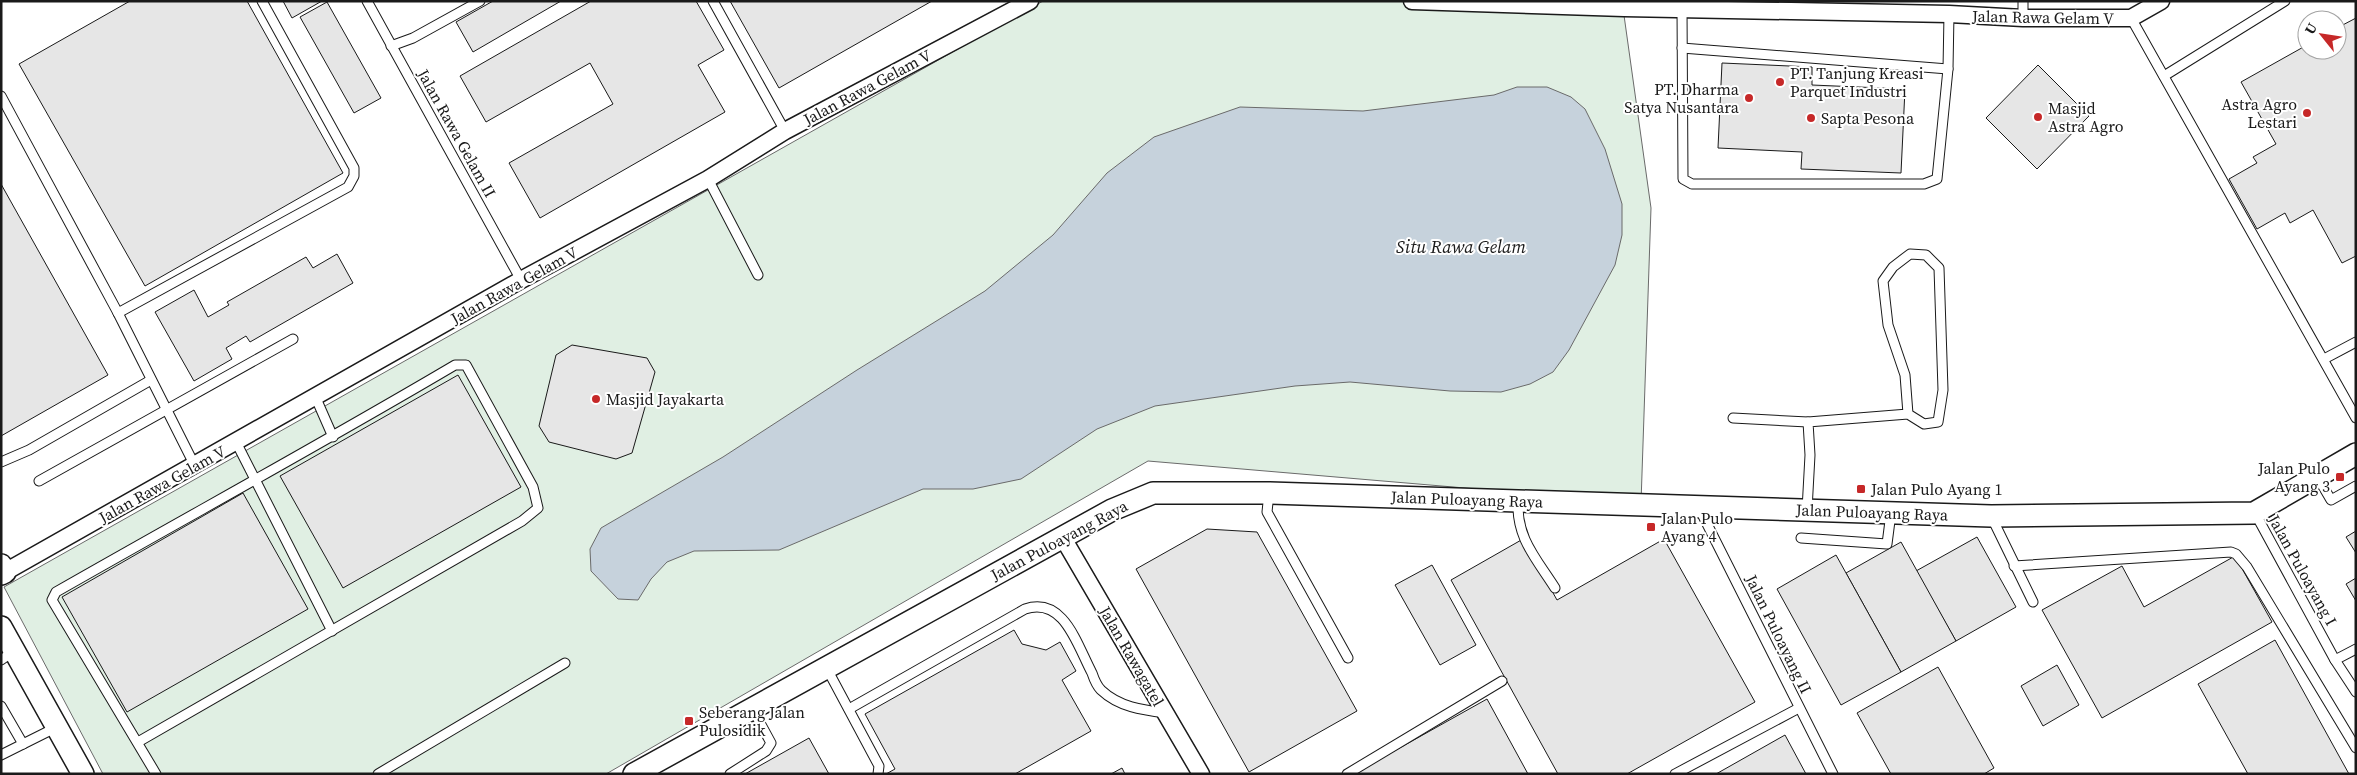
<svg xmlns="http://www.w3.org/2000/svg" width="2357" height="775" font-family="'Source Serif 4',serif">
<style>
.green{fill:#e0efe3;stroke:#6a6a6a}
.water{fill:#c6d2dc;stroke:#6a6a6a}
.building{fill:#e6e6e6;stroke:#1a1a1a}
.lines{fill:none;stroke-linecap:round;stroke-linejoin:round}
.service-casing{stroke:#1a1a1a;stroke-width:11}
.minor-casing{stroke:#1a1a1a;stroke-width:19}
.tertiary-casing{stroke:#1a1a1a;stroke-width:24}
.service{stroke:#fff;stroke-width:9}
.minor{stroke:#fff;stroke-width:16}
.tertiary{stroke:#fff;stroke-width:21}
.poi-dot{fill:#c62828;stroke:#fff;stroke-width:2}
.labels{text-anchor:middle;stroke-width:4;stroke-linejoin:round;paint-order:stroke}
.street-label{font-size:16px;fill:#1a1a1a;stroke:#fff}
.poi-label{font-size:16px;fill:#1a1a1a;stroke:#fff;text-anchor:start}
.water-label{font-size:18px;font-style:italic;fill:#1a1a1a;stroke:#fff}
</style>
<rect width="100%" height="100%" fill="#fff"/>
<polygon class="green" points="1043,1 1622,1 1651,208 1641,503 1148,461 606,774 103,774 4,587"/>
<polygon class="water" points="1517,87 1547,87 1571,97 1585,109 1605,149 1622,204 1622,235 1615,265 1569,350 1553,372 1530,384 1501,392 1450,391 1350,382 1295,386 1155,406 1097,429 1021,479 973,489 923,489 779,550 694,551 667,562 651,579 638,600 618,599 591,571 590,549 601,528 723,457 857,370 985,291 1053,235 1107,173 1154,137 1240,107 1363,111 1494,95"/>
<g class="building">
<polygon points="130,1 247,1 343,173 145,286 19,64"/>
<polygon points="283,1 322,1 292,18"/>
<polygon points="493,1 561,1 473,52 456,22"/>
<polygon points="591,1 696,1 724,50 698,65 725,112 540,218 509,163 613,104 590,63 486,122 460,76"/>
<polygon points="730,1 932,1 779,88"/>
<polygon points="327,2 381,98 354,113 300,17"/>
<polygon points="2356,18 2356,256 2342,263 2313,210 2290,223 2285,213 2257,229 2229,179 2257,163 2253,157 2276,144 2241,82 2307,45 2307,50 2337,50 2337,28"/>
<polygon points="1722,63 1812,67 1812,85 1905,89 1901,173 1801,169 1802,152 1718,148"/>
<polygon points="2038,65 2089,116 2037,169 1986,118"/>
<polygon points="1,184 108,375 1,436"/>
<polygon points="337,254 353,283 250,342 246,336 226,348 232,359 194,381 155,312 194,290 208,317 229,305 227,302 306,257 313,268"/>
<polygon points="572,345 647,358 655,372 632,453 616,459 549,442 539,426 556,355"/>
<polygon points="458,375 521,487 343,588 280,476"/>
<polygon points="243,493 308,609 127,712 62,597"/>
<polygon points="1207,529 1257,532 1357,711 1249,772 1136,569"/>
<polygon points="2356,531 2356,553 2346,537"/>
<polygon points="1977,537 2016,607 1956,641 1916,571"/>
<polygon points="1523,539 1557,600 1664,539 1755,702 1627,774 1558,774 1451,580"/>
<polygon points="1901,542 1956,641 1901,672 1846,573"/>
<polygon points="1836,555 1901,672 1841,705 1777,589"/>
<polygon points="2235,556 2272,622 2102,718 2042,610 2122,566 2144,607"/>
<polygon points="1432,565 1476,645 1440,665 1395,585"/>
<polygon points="2356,578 2356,601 2346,584"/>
<polygon points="1014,630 1022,644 1046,650 1060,642 1076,671 1062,680 1091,731 1015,774 886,774 895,769 865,714"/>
<polygon points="2275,640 2349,774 2248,774 2198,684"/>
<polygon points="2057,665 2079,705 2043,726 2021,686"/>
<polygon points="1938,667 1994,768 1984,774 1891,774 1857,713"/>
<polygon points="1487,699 1528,774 1353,774"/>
<polygon points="1785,735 1806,774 1716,774"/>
<polygon points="809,738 829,774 745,774"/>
<polygon points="1122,768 1125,774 1111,774"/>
</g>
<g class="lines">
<g class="service-casing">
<g id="service">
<polyline points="367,1 521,280"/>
<polyline points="713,1 785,131"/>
<polyline points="2023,1 2023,18"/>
<polyline points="1682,8 1683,179 1692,184 1924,184 1937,179 1948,69 1949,14"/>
<polyline points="2131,18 2356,418"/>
<polyline points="391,46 413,38 480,1"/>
<polyline points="1682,48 1948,69"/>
<polyline points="2164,76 2285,1"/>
<polyline points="1,96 118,313 195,466"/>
<polyline points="708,179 758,275"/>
<polyline points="118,313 348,187 354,176 354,168 262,1"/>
<polyline points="2324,359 2356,342"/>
<polyline points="315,396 333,437"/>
<polyline points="1733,418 1808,422"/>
<polyline points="236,442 332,631"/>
<polyline points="1,462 29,450 151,380"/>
<polyline points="2317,476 2331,500 2356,486"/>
<polyline points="39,481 293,339"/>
<polyline points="1269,493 1267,512 1348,658"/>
<path d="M 1518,500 C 1516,538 1536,558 1555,588"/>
<polyline points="1699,508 1833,774"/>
<polyline points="1807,510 1810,455 1808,422 1908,414 1924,424 1938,422 1943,390 1939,268 1926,255 1910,254 1893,267 1883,281 1888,325 1905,375 1908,414"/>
<polyline points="2255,513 2335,660 2356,692"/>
<polyline points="1991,516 2033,602"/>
<polyline points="1801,538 1887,544 1891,513"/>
<polyline points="2014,566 2231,552 2236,554 2247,567 2356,748"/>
<polyline points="1,660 14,651"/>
<polyline points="2335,660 2356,649"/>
<polyline points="826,667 879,766 878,774"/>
<polyline points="1,706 23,744"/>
<path d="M 849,709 L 1025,609 C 1064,596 1077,645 1092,673 C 1094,679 1097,686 1101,690 C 1119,707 1142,710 1166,713"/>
<path d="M 138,742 L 522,521 L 538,508 L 533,487 L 466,365 L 455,365 C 323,443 189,516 56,592 L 52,600 L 156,774"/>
<polyline points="1,755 57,727"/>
<polyline points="378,774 565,663"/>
<polyline points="730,774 766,751 771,743 752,708"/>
<polyline points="1347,774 1502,681"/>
<polyline points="1675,774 1799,708"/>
</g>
</g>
<g class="minor-casing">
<g id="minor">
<polyline points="1412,1 1624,8 1949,14 2023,18 2131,18 2161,1"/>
<polyline points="1063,538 1201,774"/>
<polyline points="5,572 521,280 708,179 785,131 1030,1"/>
</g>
</g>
<g class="tertiary-casing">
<g id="tertiary">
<polyline points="1,565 5,572 1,574"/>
<polyline points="1,627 83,774"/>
<polyline points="634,774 1112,510 1153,493 1269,493 1991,516 2254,513 2356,454"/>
</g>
</g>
<use href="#service" class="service"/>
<use href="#minor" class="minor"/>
<use href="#tertiary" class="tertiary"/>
</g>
<g class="poi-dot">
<circle cx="1780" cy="82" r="5"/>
<circle cx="1749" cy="98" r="5"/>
<circle cx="2307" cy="113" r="5"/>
<circle cx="2038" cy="117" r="5"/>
<circle cx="1811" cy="118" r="5"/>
<circle cx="596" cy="399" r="5"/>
<rect x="2335" y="472" width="10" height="10" rx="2.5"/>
<rect x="1856" y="484" width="10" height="10" rx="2.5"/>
<rect x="1646" y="522" width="10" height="10" rx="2.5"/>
<rect x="684" y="716" width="10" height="10" rx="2.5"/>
</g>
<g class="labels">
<g class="street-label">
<text transform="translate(2043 17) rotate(1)" y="6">Jalan Rawa Gelam V</text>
<text transform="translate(867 87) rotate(-28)" y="6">Jalan Rawa Gelam V</text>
<text transform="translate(457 133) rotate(61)" y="6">Jalan Rawa Gelam II</text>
<text transform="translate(514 285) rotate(-29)" y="6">Jalan Rawa Gelam V</text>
<text transform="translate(162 484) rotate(-29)" y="6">Jalan Rawa Gelam V</text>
<text transform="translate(1467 499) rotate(2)" y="6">Jalan Puloayang Raya</text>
<text transform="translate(1872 512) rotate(2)" y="6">Jalan Puloayang Raya</text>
<text transform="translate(1059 540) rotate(-28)" y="6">Jalan Puloayang Raya</text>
<text transform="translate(2303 570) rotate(61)" y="6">Jalan Puloayang I</text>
<text transform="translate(1779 634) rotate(64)" y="6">Jalan Puloayang II</text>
<text transform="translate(1132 656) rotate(60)" y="6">Jalan Rawagatel</text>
</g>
<g class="poi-label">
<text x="1790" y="79">PT. Tanjung Kreasi<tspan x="1790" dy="18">Parquet Industri</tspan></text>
<text x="1739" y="95" text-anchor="end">PT. Dharma<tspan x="1739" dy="18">Satya Nusantara</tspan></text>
<text x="2297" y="110" text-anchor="end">Astra Agro<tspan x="2297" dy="18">Lestari</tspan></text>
<text x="2048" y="114">Masjid<tspan x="2048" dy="18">Astra Agro</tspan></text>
<text x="1821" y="124">Sapta Pesona</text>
<text x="606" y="405">Masjid Jayakarta</text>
<text x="2330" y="474" text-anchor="end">Jalan Pulo<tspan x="2330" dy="18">Ayang 3</tspan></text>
<text x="1871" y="495">Jalan Pulo Ayang 1</text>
<text x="1661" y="524">Jalan Pulo<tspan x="1661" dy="18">Ayang 4</tspan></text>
<text x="699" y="718">Seberang Jalan<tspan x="699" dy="18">Pulosidik</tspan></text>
</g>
<g class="water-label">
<text x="1461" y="253">Situ Rawa Gelam</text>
</g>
</g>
<rect width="2357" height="775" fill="none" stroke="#1a1a1a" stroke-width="5"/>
<g transform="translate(2322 35) rotate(300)"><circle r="24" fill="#ffffff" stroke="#a3a3a3"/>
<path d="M0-4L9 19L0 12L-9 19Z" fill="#c62828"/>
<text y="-8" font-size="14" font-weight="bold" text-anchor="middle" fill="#1a1a1a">U</text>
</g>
</svg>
